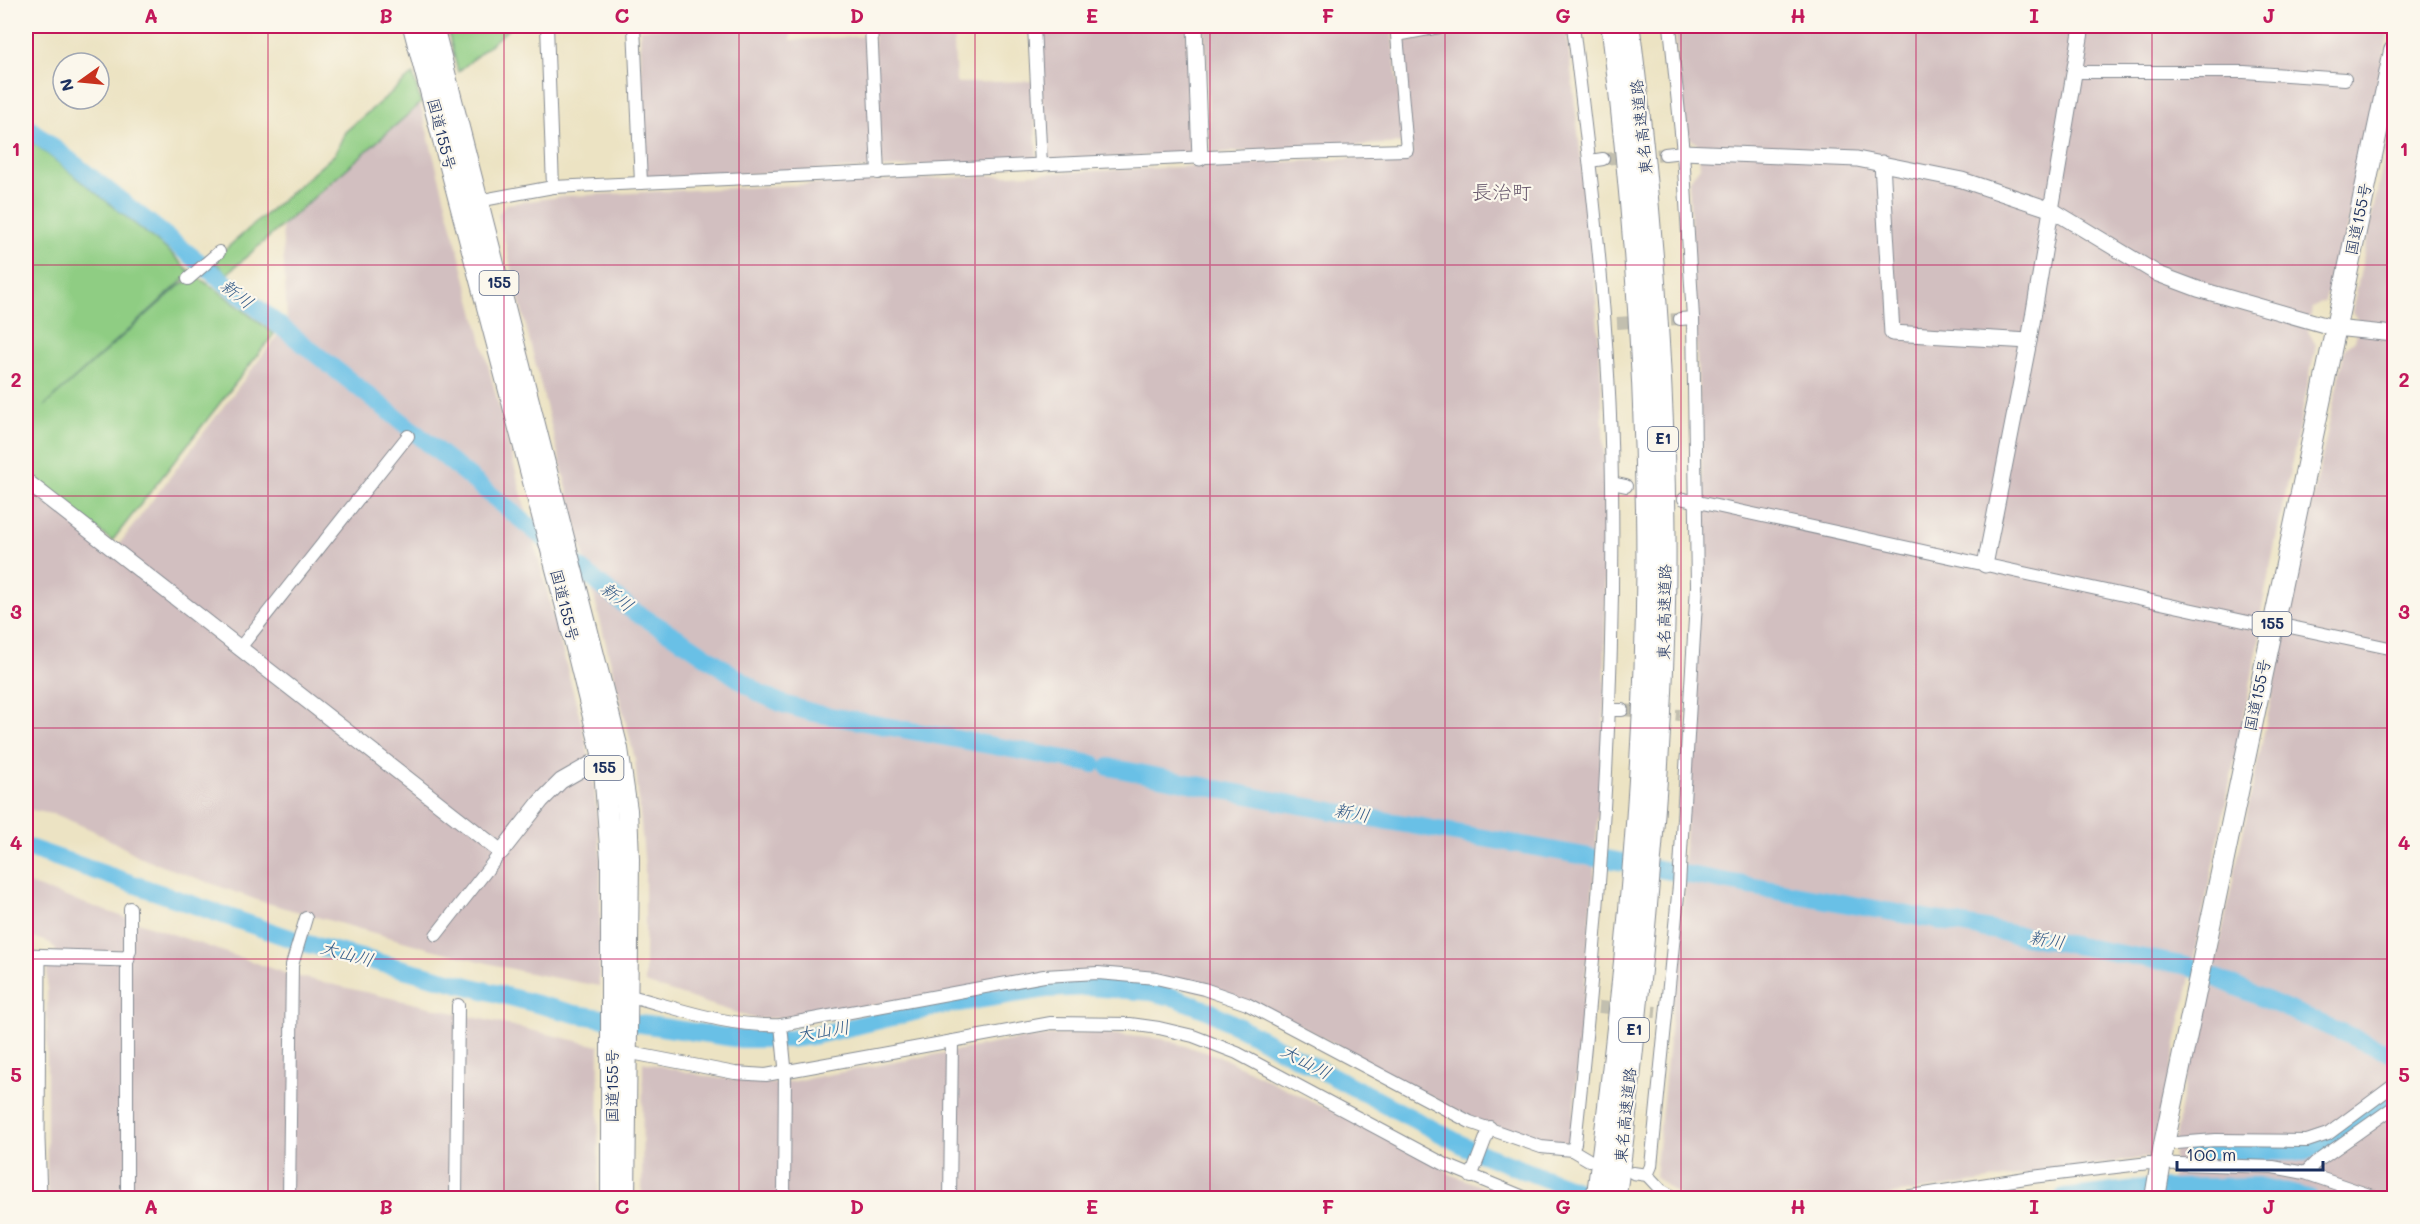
<svg xmlns="http://www.w3.org/2000/svg" width="2420" height="1224" font-family="Mali,'Klee One',sans-serif">
<style>
.industrial{fill:#d2bfc0}
.green{fill:#8fcd83;stroke:#557e70;stroke-width:1.5}
.lines{fill:none;stroke-linecap:round;stroke-linejoin:round}
.river{stroke:#69c0e6;stroke-width:18}
.minor-tunnel{stroke:#c2bfaf;stroke-width:12;stroke-dasharray:12 6;stroke-linecap:butt}
.minor-casing{stroke:#848990;stroke-width:14}
.tertiary-casing{stroke:#848990;stroke-width:17}
.trunk-casing{stroke:#848990;stroke-width:22}
.motorway-casing{stroke:#848990;stroke-width:23}
.minor{stroke:#fff;stroke-width:12}
.tertiary{stroke:#fff;stroke-width:15}
.trunk{stroke:#fff;stroke-width:20}
.motorway{stroke:#fff;stroke-width:21}
.grid{fill:none;stroke:#c2185b;stroke-width:1.5;stroke-opacity:0.55}
.labels{text-anchor:middle;stroke-width:4.5;stroke-linejoin:round;paint-order:stroke}
.shield{fill:#fbf7ec;stroke:#5e6b89;stroke-width:1.5}
.shield-label{font-size:15px;font-weight:bold;fill:#1b2f5e}
.street-label{font-size:16px;fill:#1b2f5e;stroke:#fbf7ec}
.water-label{font-size:18px;font-style:italic;fill:#325a87;stroke:#fbf7ec}
.quarter-label{font-size:20px;fill:#68596d;stroke:#fbf7ec}
.neatline{fill:none;stroke:#c2185b;stroke-width:2}
.grid-label{font-size:20px;text-anchor:middle;font-weight:bold;fill:#c2185b}
</style>
<rect width="100%" height="100%" fill="#fbf7ec"/>
<filter id="ink" filterUnits="userSpaceOnUse"><feTurbulence type="fractalNoise" baseFrequency=".0167" numOctaves="2"/><feDisplacementMap in="SourceGraphic" scale="12" xChannelSelector="R" yChannelSelector="G"/><feConvolveMatrix kernelMatrix="1 2 1 2 8 2 1 2 1" color-interpolation-filters="sRGB"/></filter>
<filter id="wash" filterUnits="userSpaceOnUse"><feTurbulence type="fractalNoise" baseFrequency=".008" numOctaves="4" result="noise"/><feDisplacementMap in="SourceGraphic" scale="24" xChannelSelector="R" yChannelSelector="G"/><feGaussianBlur stdDeviation="1.35" result="paint"/><feColorMatrix in="noise" values="0 0 0 0 0 0 0 0 0 0 0 0 0 0 0 0 0 1.4 0 .05"/><feComposite in="paint" operator="in"/></filter>
<g filter="url(#wash)">
<rect width="100%" height="100%" fill="#ece3c3"/>
<g class="industrial">
<polygon points="708,26 791,26 791,40 869,36 875,168 644,179 640,29"/>
<polygon points="873,26 953,26 956,83 1033,81 1037,161 881,168"/>
<polygon points="1038,26 1187,26 1192,151 1190,154 1044,161"/>
<polygon points="1204,26 1417,26 1392,31 1404,139 1402,143 1212,153 1210,150"/>
<polygon points="1479,26 1566,26 1594,271 1601,373 1605,485 1605,700 1595,864 1572,1132 1569,1141 1554,1145 1470,1118 1286,1018 1127,970 782,1018 755,1019 645,983 645,867 635,759 498,215 506,204 567,196 1412,156 1402,42"/>
<polygon points="1675,26 2390,26 2334,294 2326,293 2325,301 2312,308 2308,331 2316,345 2260,617 2255,628 2260,637 2154,1151 2150,1157 1867,1198 1682,1198 1655,1177 1685,885 1684,864 1700,514 1703,495 1689,181 1700,167 1698,145 1685,134"/>
<polygon points="420,104 586,741 594,784 601,862 599,986 524,972 431,949 260,901 146,860 92,830 57,815 26,809 26,489 117,547 287,323 282,225"/>
<polygon points="2394,111 2394,1198 2167,1198 2173,1170 2174,1141 2203,985 2215,966 2345,348 2355,340 2360,323 2352,312"/>
<polygon points="26,883 287,974 599,1046 598,1198 47,1198 47,967 53,962 56,950 50,943 35,938 26,944"/>
<polygon points="26,970 30,974 28,1131 26,1133"/>
<polygon points="1090,1032 1162,1039 1219,1056 1439,1163 1450,1174 1511,1198 642,1198 643,1062 709,1077 779,1084 1024,1038"/>
</g>
<g class="green">
<polygon points="448,26 512,26 458,72 447,27"/>
<polygon points="413,74 421,103 227,274 213,260 335,154 345,132"/>
<polygon points="26,137 170,252 191,273 44,406 179,286 195,276 216,289 274,334 112,541 26,473"/>
</g>
<g class="lines">
<g class="river">
<polyline points="26,126 401,421 630,609 688,644 761,694 783,704 814,713 1093,764"/>
<polyline points="1109,767 1282,802 1596,858"/>
<polyline points="26,847 304,943 575,1014 741,1039 790,1039 817,1035 939,1006 1046,989 1090,987 1151,992 1176,998 1209,1011 1472,1150 1596,1198"/>
<polyline points="1607,859 1675,872"/>
<polyline points="1684,874 2188,966 2394,1055"/>
<polyline points="2196,1151 2303,1152 2330,1142 2394,1094"/>
<polyline points="2063,1198 2137,1189 2258,1186 2309,1198"/>
</g>
</g>
</g>
<g filter="url(#ink)">
<g class="lines">
<g class="minor-tunnel">
<polyline points="1603,159 1665,154"/>
<polyline points="1617,323 1680,319"/>
<polyline points="1622,710 1680,715"/>
<polyline points="1599,1007 1656,1012"/>
</g>
<g class="minor-casing">
<g id="minor">
<polyline points="547,26 553,187"/>
<polyline points="634,26 641,183"/>
<polyline points="871,26 878,173"/>
<polyline points="1034,26 1041,165"/>
<polyline points="2074,72 2244,72 2345,79"/>
<polyline points="1665,154 1683,152"/>
<polyline points="1590,161 1603,159"/>
<polyline points="478,201 553,187 1294,153 1407,150 1397,35 1444,26"/>
<polyline points="188,279 219,252"/>
<polyline points="1680,319 1693,318"/>
<polyline points="1612,483 1626,486"/>
<polyline points="1684,499 2271,627"/>
<polyline points="2272,623 2394,649"/>
<polyline points="239,649 408,436"/>
<polyline points="1610,710 1622,710"/>
<polyline points="436,935 501,852"/>
<path d="M 627,995 C 680,1009 726,1027 781,1025 L 1044,976 L 1098,973 L 1156,978 L 1204,989 L 1247,1004 L 1470,1122 L 1541,1147 L 1572,1150 L 1589,1160"/>
<polyline points="781,1025 785,1066 784,1198"/>
<polyline points="626,1052 735,1073 766,1075 1051,1023 1130,1024 1159,1028 1193,1036 1237,1053 1446,1165 1526,1198"/>
<polyline points="2164,1144 2215,1140 2307,1141 2328,1134 2394,1085"/>
<path d="M 1572,1150 L 1575,1143 C 1599,924 1615,705 1612,485 C 1610,331 1592,178 1573,26"/>
<polyline points="1633,1173 1647,1175 1661,1190 1675,1198"/>
<polyline points="2305,1173 2378,1198"/>
<polyline points="1647,1175 1651,1166 1679,885 1697,586 1693,318 1683,152 1670,26"/>
<polyline points="1471,1177 1490,1127"/>
<polyline points="127,1198 127,959 130,950 130,908"/>
<polyline points="289,1198 292,965 306,918"/>
<polyline points="456,1198 458,1005"/>
<polyline points="950,1198 952,1041"/>
<polyline points="1899,1198 2032,1177 2149,1163 2273,1167 2305,1173 2315,1163 2394,1107"/>
</g>
</g>
<g class="tertiary-casing">
<g id="tertiary">
<polyline points="1195,26 1200,158"/>
<polyline points="1683,152 1857,159 1962,180 2052,210 2158,274 2198,289 2335,328 2394,334"/>
<polyline points="1882,163 1892,333 2029,341"/>
<polyline points="26,481 501,852 541,801 561,781 610,753"/>
<polyline points="1985,565 2029,341 2082,26"/>
<polyline points="26,956 127,959"/>
<polyline points="38,958 37,1139 39,1198"/>
</g>
</g>
<g class="trunk-casing">
<g id="trunk">
<polyline points="413,26 565,603 603,757 611,859 611,1198"/>
<polyline points="433,26 618,749 627,810 629,859 625,1198"/>
<polyline points="2155,1198 2164,1144 2394,51"/>
</g>
</g>
<g class="motorway-casing">
<g id="motorway">
<path d="M 1597,1198 C 1624,990 1646,779 1647,568 C 1647,386 1634,206 1612,26"/>
<path d="M 1615,1198 C 1626,1125 1632,1050 1640,975 C 1653,840 1664,704 1665,568 C 1666,387 1651,205 1629,26"/>
</g>
</g>
<use href="#minor" class="minor"/>
<use href="#tertiary" class="tertiary"/>
<use href="#trunk" class="trunk"/>
<use href="#motorway" class="motorway"/>
</g>
</g>
<path class="grid" d="M 268,26 L 268,1198M 504,26 L 504,1198M 739,26 L 739,1198M 975,26 L 975,1198M 1210,26 L 1210,1198M 1445,26 L 1445,1198M 1681,26 L 1681,1198M 1916,26 L 1916,1198M 2152,26 L 2152,1198M 26,265 L 2394,265M 26,496 L 2394,496M 26,728 L 2394,728M 26,959 L 2394,959"/>
<g class="labels">
<g class="shield">
<rect x="479.5" y="271" width="39" height="24" rx="4.5"/>
<rect x="1648" y="427" width="30" height="24" rx="4.5"/>
<rect x="2252.5" y="612" width="39" height="24" rx="4.5"/>
<rect x="584.5" y="756" width="39" height="24" rx="4.5"/>
<rect x="1619" y="1018" width="30" height="24" rx="4.5"/>
</g>
<g class="shield-label">
<text x="499" y="288">155</text>
<text x="1663" y="444">E1</text>
<text x="2272" y="629">155</text>
<text x="604" y="773">155</text>
<text x="1634" y="1035">E1</text>
</g>
<g class="street-label">
<text transform="translate(1641 127) rotate(-96)" y="6">東名高速道路</text>
<text transform="translate(442 134) rotate(76)" y="6">国道155号</text>
<text transform="translate(2358 219) rotate(-78)" y="6">国道155号</text>
<text transform="translate(565 605) rotate(76)" y="6">国道155号</text>
<text transform="translate(1664 612) rotate(-89)" y="6">東名高速道路</text>
<text transform="translate(2257 695) rotate(-78)" y="6">国道155号</text>
<text transform="translate(612 1086) rotate(-90)" y="6">国道155号</text>
<text transform="translate(1625 1115) rotate(-84)" y="6">東名高速道路</text>
</g>
<g class="water-label">
<text transform="translate(237 294) rotate(38)" y="6">新川</text>
<text transform="translate(617 597) rotate(38)" y="6">新川</text>
<text transform="translate(1352 813) rotate(10)" y="6">新川</text>
<text transform="translate(2047 940) rotate(10)" y="6">新川</text>
<text transform="translate(347 954) rotate(15)" y="6">大山川</text>
<text transform="translate(823 1031) rotate(-9)" y="6">大山川</text>
<text transform="translate(1306 1062) rotate(28)" y="6">大山川</text>
</g>
<g class="quarter-label">
<text x="1502" y="199">長治町</text>
</g>
</g>
<rect width="2420" height="1224" fill="none" stroke="#fbf7ec" stroke-width="66"/>
<g transform="translate(81 81) rotate(255)"><circle r="28" fill="#fbf7ec" stroke="#a1a7b3" stroke-width="1.5"/>
<path d="M0-4.5L10 22L0 15L-10 22Z" fill="#c8321e"/>
<text y="-9" font-size="16" font-weight="bold" text-anchor="middle" fill="#1b2f5e">N</text>
</g>
<path d="M2177 1161v9h146v-9" fill="none" stroke="#1b2f5e" stroke-width="3"/>
<text x="2186" y="1161" font-size="18" fill="#1b2f5e" stroke="#fbf7ec" stroke-width="4.5" paint-order="stroke">100 m</text>
<rect x="33" y="33" width="2354" height="1158" class="neatline"/>
<g class="grid-label">
<text x="151" y="23">A</text>
<text x="386" y="23">B</text>
<text x="622" y="23">C</text>
<text x="857" y="23">D</text>
<text x="1092" y="23">E</text>
<text x="1328" y="23">F</text>
<text x="1563" y="23">G</text>
<text x="1798" y="23">H</text>
<text x="2034" y="23">I</text>
<text x="2269" y="23">J</text>
<text x="16" y="156">1</text>
<text x="2404" y="156">1</text>
<text x="16" y="387">2</text>
<text x="2404" y="387">2</text>
<text x="16" y="619">3</text>
<text x="2404" y="619">3</text>
<text x="16" y="850">4</text>
<text x="2404" y="850">4</text>
<text x="16" y="1082">5</text>
<text x="2404" y="1082">5</text>
<text x="151" y="1214">A</text>
<text x="386" y="1214">B</text>
<text x="622" y="1214">C</text>
<text x="857" y="1214">D</text>
<text x="1092" y="1214">E</text>
<text x="1328" y="1214">F</text>
<text x="1563" y="1214">G</text>
<text x="1798" y="1214">H</text>
<text x="2034" y="1214">I</text>
<text x="2269" y="1214">J</text>
</g>
</svg>
